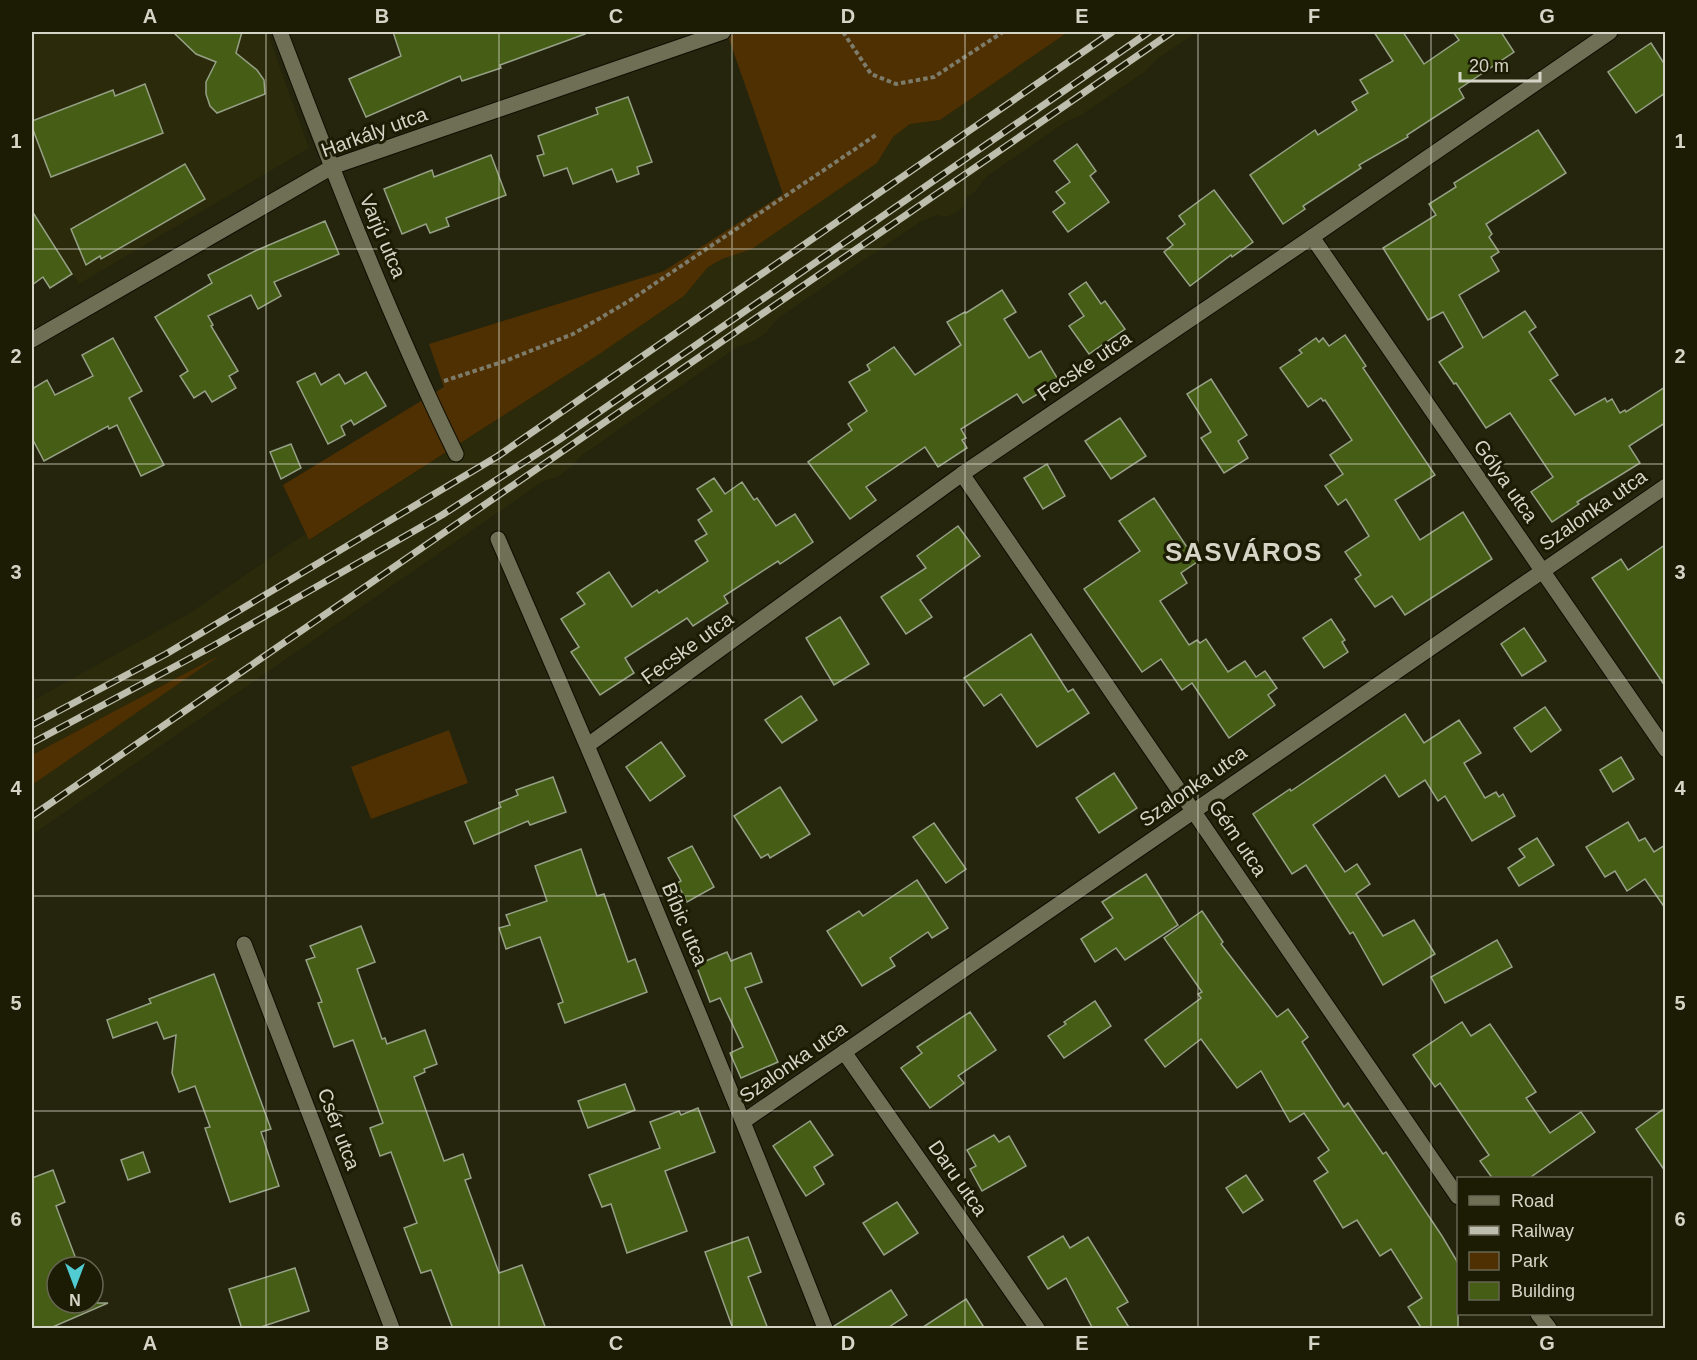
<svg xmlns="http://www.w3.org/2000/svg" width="1697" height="1360" font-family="Helvetica,sans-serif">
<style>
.built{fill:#2b2a0a}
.green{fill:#4f3002}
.building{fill:#455d14;stroke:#95a086;stroke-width:1.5}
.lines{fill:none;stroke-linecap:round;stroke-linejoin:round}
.minor-casing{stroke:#0e0d00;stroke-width:17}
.path{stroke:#7d7c6a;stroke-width:4;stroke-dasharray:4.5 3;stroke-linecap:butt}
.minor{stroke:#6f6f55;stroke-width:15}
.rail-casing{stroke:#bebeaf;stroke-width:7}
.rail{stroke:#1c1b04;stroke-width:4.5;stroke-dasharray:14;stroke-linecap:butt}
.grid{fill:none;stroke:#d5d5c7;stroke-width:1.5;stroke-opacity:0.55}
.labels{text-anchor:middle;stroke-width:6;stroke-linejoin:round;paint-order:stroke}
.street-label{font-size:20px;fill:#d5d5c7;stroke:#1c1b04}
.district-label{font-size:26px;font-weight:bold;letter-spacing:1.5px;fill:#d5d5c7;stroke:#1c1b04}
.neatline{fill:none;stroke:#d5d5c7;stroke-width:2}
.grid-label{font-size:20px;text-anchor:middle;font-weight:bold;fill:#d5d5c7}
</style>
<rect width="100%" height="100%" fill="#25240d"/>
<g class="built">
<polygon points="32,32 267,32 309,148 79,284 32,211"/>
<polygon points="1068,32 1197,32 1157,59 1146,71 1080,116 1067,121 986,177 976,191 966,198 964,207 948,217 936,215 920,222 777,319 766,333 754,341 737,347 581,456 571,467 559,476 542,482 32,835 32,785 213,659 32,755 32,701 190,613 305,534 310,540 598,355 684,296 708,267 722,259 752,249 877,163 893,137 910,124 940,120"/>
</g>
<g class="green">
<polygon points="742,32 1068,32 940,120 910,124 893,137 877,163 752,249 722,259 708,267 684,296 598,355 309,540 283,485 444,387 429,344 664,271 783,194 728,36"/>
<polygon points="220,655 32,785 32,755"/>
<polygon points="449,730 468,783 371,819 351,767"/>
</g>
<g class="building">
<polygon points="173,32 242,32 236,53 257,70 264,80 265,94 217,113 210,106 206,94 206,82 216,62 196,54"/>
<polygon points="393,32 584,32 585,34 500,65 501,68 462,81 460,76 366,117 349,79 401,56"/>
<polygon points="1374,32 1403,32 1424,64 1459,40 1453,32 1501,32 1514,52 1459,89 1464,98 1407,135 1408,137 1359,165 1361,168 1303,206 1305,209 1283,224 1250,175 1315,130 1318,135 1357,110 1352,102 1368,93 1360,80 1393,61"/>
<polygon points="1651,43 1665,65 1665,93 1636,113 1608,72"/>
<polygon points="145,84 163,133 51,177 32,127 32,121 113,90 115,96"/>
<polygon points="628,97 652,162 637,167 639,174 617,182 612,169 573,184 567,168 544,176 537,156 544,154 538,136 598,114 596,108"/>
<polygon points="1538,130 1566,173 1486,224 1492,234 1489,237 1499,252 1491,257 1499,271 1459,295 1483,338 1525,311 1536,327 1529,332 1558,375 1550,380 1575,415 1605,398 1607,402 1612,399 1620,413 1625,410 1626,412 1665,387 1665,423 1629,446 1640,463 1577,502 1579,504 1552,522 1531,492 1553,477 1510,413 1486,428 1456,383 1454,384 1439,362 1463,347 1443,312 1428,320 1383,248 1436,215 1429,204 1456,187 1454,183"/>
<polygon points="1077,144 1096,171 1090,176 1109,202 1068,232 1053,212 1065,203 1056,192 1070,182 1054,161"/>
<polygon points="491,155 506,195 446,218 449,226 430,233 426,224 402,234 384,189 432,170 434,177"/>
<polygon points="185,164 205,199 101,259 100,256 86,265 71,229"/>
<polygon points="1214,190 1253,242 1232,257 1231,255 1190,286 1164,252 1173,245 1167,238 1185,224 1179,216"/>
<polygon points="32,211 72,274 50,288 43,277 32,285"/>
<polygon points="325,221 339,254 274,282 281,296 258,309 251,295 208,316 213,325 211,326 238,371 229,376 236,388 212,402 205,391 194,398 180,376 188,371 155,317 212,283 208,275 255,251"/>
<polygon points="1086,282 1101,304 1105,301 1125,329 1089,354 1069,326 1084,316 1069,294"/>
<polygon points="1002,290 1016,312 1004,319 1029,358 1041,351 1059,381 1023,403 1017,394 961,429 966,438 962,440 967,448 938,467 925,447 866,487 876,500 850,519 808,462 852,430 848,424 867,411 849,382 870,370 867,365 894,347 915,375 961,345 947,322 965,312 966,313"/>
<polygon points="1345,335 1366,366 1363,368 1435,475 1395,500 1420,540 1463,512 1492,559 1405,615 1392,596 1375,607 1355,579 1361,575 1345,552 1369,536 1346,499 1338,505 1325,486 1343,474 1330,455 1352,440 1325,400 1323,401 1321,398 1308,407 1280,368 1302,353 1299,350 1316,338 1319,342 1323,338 1329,346"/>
<polygon points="113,338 142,391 129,398 164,465 141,476 117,425 109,429 108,426 44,461 32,438 32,389 47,380 55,395 93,376 82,355"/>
<polygon points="366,372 386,406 354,425 351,420 341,426 345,435 328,444 297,382 315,373 321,385 339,374 345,384"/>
<polygon points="1211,379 1247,435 1238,441 1248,458 1224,473 1201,438 1211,432 1187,394"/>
<polygon points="1120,418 1146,456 1111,479 1085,441"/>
<polygon points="291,444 301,468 281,479 270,452"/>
<polygon points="1047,464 1065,496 1043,509 1024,478"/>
<polygon points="714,478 725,494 742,482 754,500 757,498 776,526 795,514 813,542 780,564 778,561 724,596 728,603 693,626 687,618 625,658 634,673 600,695 571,652 579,647 561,619 585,604 577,593 609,572 632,607 657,590 659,593 708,561 695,541 707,534 698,520 712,511 697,489"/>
<polygon points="1154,498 1197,562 1181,573 1187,583 1160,601 1189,645 1197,640 1200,643 1206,639 1228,672 1245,661 1256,677 1265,671 1277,688 1268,695 1275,705 1229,738 1192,683 1182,690 1161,659 1142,672 1084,589 1140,551 1119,521"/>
<polygon points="958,526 980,556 920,600 932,617 906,634 881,597 926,568 917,556"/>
<polygon points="1665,545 1665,686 1592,578 1621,559 1628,570"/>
<polygon points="840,617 869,664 834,685 806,638"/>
<polygon points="1331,619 1345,640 1342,642 1348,652 1324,668 1303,638"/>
<polygon points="1524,628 1546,661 1522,676 1501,644"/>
<polygon points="1031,634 1068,692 1073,689 1089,713 1037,747 1001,694 984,706 964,678"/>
<polygon points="801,696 817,720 782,743 765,720"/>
<polygon points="1545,707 1561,730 1531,752 1514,728"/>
<polygon points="1405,714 1424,743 1459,720 1481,753 1464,763 1485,798 1496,792 1499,797 1503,794 1515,816 1472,841 1445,796 1438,801 1425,780 1399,797 1385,775 1313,825 1345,872 1357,864 1370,884 1356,894 1383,936 1414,920 1435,954 1383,985 1353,932 1350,934 1306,865 1292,874 1253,814 1290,789 1291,791"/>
<polygon points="661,742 685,776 650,801 626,767"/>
<polygon points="1621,757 1634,779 1613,792 1600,770"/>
<polygon points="1114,773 1137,808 1099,833 1076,798"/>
<polygon points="553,777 566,812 530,825 528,821 474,844 465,822 501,807 499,803 518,795 516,790"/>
<polygon points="780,787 810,834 770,858 768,854 761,858 734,816"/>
<polygon points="1628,822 1639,841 1645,838 1654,852 1665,845 1665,908 1645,879 1627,891 1615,871 1605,877 1586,847"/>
<polygon points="934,823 966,869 946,883 913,837"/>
<polygon points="1537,838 1554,865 1519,886 1508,868 1525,857 1519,849"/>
<polygon points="692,846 714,887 687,902 677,883 681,881 668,858"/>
<polygon points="581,849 597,896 604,894 628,962 635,959 647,992 565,1023 558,1004 563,1002 540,937 506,949 499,928 510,925 506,915 547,901 535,866"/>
<polygon points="1146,874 1178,925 1125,960 1116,948 1095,962 1081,939 1113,918 1102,902"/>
<polygon points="917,880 948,928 932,938 928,932 890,958 895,966 862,986 827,931 859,911 863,916"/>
<polygon points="1202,911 1223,942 1221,944 1277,1017 1288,1009 1308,1037 1302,1042 1344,1107 1348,1103 1383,1154 1386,1152 1442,1236 1458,1263 1458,1329 1422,1329 1408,1307 1422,1298 1391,1249 1380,1256 1357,1220 1343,1228 1314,1181 1328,1172 1318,1158 1329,1150 1304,1113 1290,1122 1261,1071 1237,1088 1201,1039 1165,1067 1145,1040 1201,998 1198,994 1202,992 1164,938"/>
<polygon points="361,926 375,962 357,969 382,1039 385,1038 387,1044 425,1030 437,1064 424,1069 425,1072 414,1077 444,1161 463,1154 471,1178 465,1180 499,1273 522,1265 546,1329 453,1329 431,1270 421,1273 404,1228 417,1223 391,1152 380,1156 370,1128 383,1123 353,1040 334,1047 318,1003 322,1002 306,960 315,957 310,946"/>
<polygon points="1497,940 1512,967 1445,1003 1431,977"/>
<polygon points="727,952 731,961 751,953 762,982 745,988 778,1062 741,1078 730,1053 743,1047 720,998 710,1002 696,965"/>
<polygon points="214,974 271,1129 261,1132 279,1186 230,1202 205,1128 210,1127 195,1086 179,1092 172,1073 176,1035 164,1039 157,1022 113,1038 107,1020 151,1003 149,999"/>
<polygon points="1095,1001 1111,1026 1064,1058 1048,1036 1066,1024 1064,1022"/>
<polygon points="970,1012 996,1050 958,1076 964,1083 930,1108 901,1068 922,1053 917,1047"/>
<polygon points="1462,1022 1471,1036 1490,1024 1536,1092 1526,1098 1550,1133 1581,1112 1595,1132 1528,1179 1493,1179 1480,1161 1489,1155 1440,1083 1435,1087 1413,1055"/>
<polygon points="625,1084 635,1110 588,1128 578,1101"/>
<polygon points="698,1108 715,1152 665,1171 687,1231 627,1253 611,1204 602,1207 589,1175 660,1148 650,1122 679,1111 681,1115"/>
<polygon points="1665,1108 1665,1171 1636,1129"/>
<polygon points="810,1121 833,1155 814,1167 824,1184 806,1196 773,1146"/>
<polygon points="994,1135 999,1142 1009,1136 1026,1166 982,1191 970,1169 976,1166 967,1150"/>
<polygon points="143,1152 150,1172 128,1180 121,1160"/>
<polygon points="53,1170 65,1202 56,1206 76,1259 57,1267 57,1303 108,1303 48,1329 32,1329 32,1178"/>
<polygon points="1246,1175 1263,1200 1243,1213 1226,1188"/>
<polygon points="897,1202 918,1233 884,1255 863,1223"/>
<polygon points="1063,1236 1070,1248 1088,1237 1128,1302 1117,1308 1130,1329 1093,1329 1066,1278 1048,1289 1028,1257"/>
<polygon points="748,1237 761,1272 748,1277 768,1329 733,1329 705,1252"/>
<polygon points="295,1268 309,1311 255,1329 242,1329 229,1289"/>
<polygon points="891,1290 907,1315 886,1329 835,1329 834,1326"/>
<polygon points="966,1299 985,1329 920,1329"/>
</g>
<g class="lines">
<g class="minor-casing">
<g id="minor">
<path d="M 280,32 C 334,174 389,317 456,454"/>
<polyline points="1312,237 1666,750"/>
<polyline points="32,340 332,167 723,32"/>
<polyline points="962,474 1458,1197"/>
<path d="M 498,539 C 612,800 721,1063 825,1328"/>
<polyline points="588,745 962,474 1312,237 1610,32"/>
<polyline points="244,944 392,1328"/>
<polyline points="844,1052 1037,1328"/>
<polyline points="744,1121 1666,486"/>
<polyline points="1538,1314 1549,1328"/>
</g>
</g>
<g class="path">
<polyline points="843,32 871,74 896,84 934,77 1003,32"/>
<polyline points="444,381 505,361 573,334 629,301 876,135"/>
</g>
<use href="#minor" class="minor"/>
<g class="rail-casing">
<g id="rail">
<polyline points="32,725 166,654 498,456 1112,32"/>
<polyline points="32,743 213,646 442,515 560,439 1149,32"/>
<polyline points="32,816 1172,32"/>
</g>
</g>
<use href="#rail" class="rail"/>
</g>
<path class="grid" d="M 266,32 L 266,1328M 499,32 L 499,1328M 732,32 L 732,1328M 965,32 L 965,1328M 1198,32 L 1198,1328M 1431,32 L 1431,1328M 32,249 L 1666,249M 32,464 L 1666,464M 32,680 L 1666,680M 32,896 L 1666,896M 32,1111 L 1666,1111"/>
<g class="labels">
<g class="street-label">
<text transform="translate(374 132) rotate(-20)" y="7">Harkály utca</text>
<text transform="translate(383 236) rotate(67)" y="7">Varjú utca</text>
<text transform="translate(1084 366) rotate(-34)" y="7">Fecske utca</text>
<text transform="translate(1506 481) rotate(55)" y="7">Gólya utca</text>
<text transform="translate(1593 510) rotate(-35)" y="7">Szalonka utca</text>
<text transform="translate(687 648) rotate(-36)" y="7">Fecske utca</text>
<text transform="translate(1193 786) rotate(-35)" y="7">Szalonka utca</text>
<text transform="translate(1238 838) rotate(56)" y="7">Gém utca</text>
<text transform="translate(685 924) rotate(67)" y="7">Bíbic utca</text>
<text transform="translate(793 1062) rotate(-35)" y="7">Szalonka utca</text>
<text transform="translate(339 1129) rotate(69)" y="7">Csér utca</text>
<text transform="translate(958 1178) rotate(55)" y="7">Daru utca</text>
</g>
<g class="district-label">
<text x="1244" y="561">SASVÁROS</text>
</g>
</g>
<rect width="1697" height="1360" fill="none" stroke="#1c1b04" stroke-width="66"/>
<rect x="1457" y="1177" width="195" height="138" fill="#1c1b04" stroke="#666552" stroke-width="1.5"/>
<rect x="1469" y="1196" width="30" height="9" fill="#6f6f55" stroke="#666552" stroke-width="1.5"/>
<text x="1511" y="1207" font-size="18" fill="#d5d5c7">Road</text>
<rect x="1469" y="1226" width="30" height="9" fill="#bebeaf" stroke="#666552" stroke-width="1.5"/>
<text x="1511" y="1237" font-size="18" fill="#d5d5c7">Railway</text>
<rect x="1469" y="1252" width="30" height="18" fill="#4f3002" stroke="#666552" stroke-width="1.5"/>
<text x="1511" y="1267" font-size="18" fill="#d5d5c7">Park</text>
<rect x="1469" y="1282" width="30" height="18" fill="#455d14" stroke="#666552" stroke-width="1.5"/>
<text x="1511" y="1297" font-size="18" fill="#d5d5c7">Building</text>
<g transform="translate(75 1285) rotate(180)"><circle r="28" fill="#1c1b04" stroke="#666552" stroke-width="1.5"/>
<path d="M0-4.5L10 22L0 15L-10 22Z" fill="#51ccd3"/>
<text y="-9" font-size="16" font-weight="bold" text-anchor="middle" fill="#d5d5c7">N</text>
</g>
<path d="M1460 72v9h80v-9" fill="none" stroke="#d5d5c7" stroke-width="3"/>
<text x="1469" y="72" font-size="18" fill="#d5d5c7" stroke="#1c1b04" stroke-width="4.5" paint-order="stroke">20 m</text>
<rect x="33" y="33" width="1631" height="1294" class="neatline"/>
<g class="grid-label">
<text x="150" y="23">A</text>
<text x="382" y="23">B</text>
<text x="616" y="23">C</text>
<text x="848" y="23">D</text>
<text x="1082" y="23">E</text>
<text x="1314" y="23">F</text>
<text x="1547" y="23">G</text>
<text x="16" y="148">1</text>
<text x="1680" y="148">1</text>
<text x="16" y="363">2</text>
<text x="1680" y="363">2</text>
<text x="16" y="579">3</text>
<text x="1680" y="579">3</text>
<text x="16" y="795">4</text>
<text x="1680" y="795">4</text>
<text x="16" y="1010">5</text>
<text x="1680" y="1010">5</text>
<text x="16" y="1226">6</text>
<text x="1680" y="1226">6</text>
<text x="150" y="1350">A</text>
<text x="382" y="1350">B</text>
<text x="616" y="1350">C</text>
<text x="848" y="1350">D</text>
<text x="1082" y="1350">E</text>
<text x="1314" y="1350">F</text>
<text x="1547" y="1350">G</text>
</g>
</svg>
